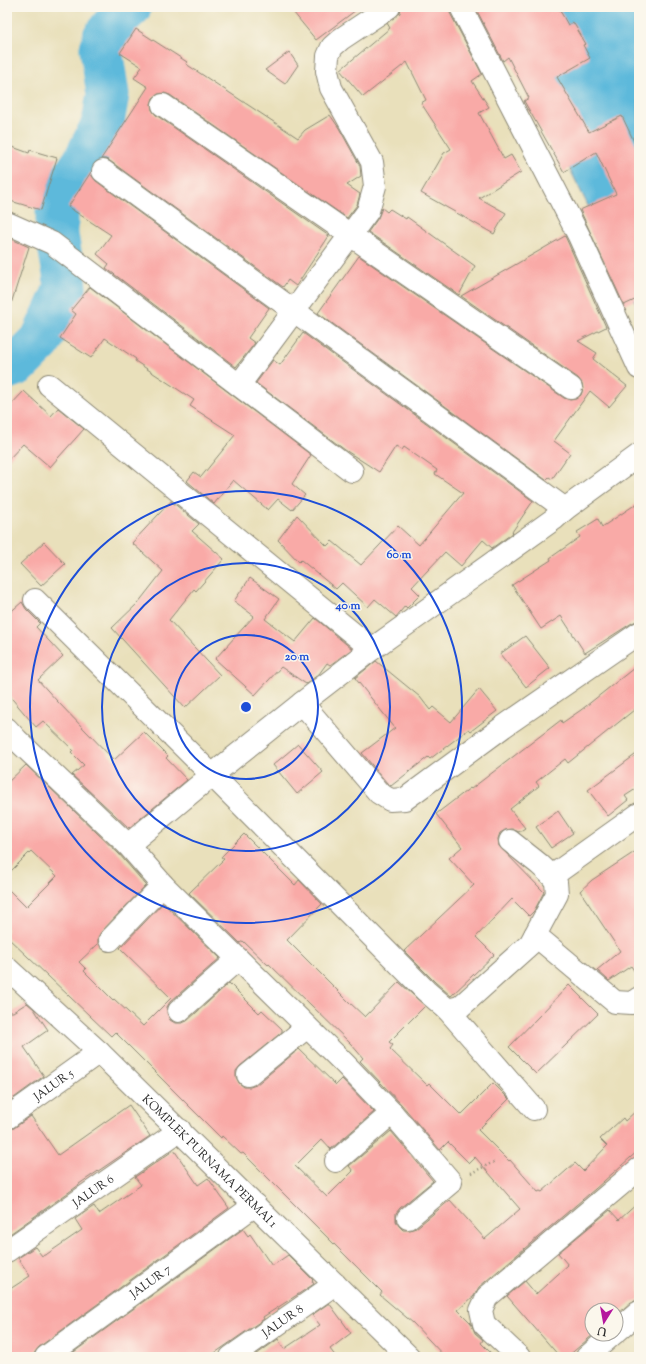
<svg xmlns="http://www.w3.org/2000/svg" width="646" height="1364" font-family="'Sorts Mill Goudy',serif">
<style>
.water{fill:#5db9db;stroke:#447283}
.lines{fill:none;stroke-linecap:round;stroke-linejoin:round}
.river{stroke:#5db9db;stroke-width:43}
.building{fill:#f9aaa7}
.street-casing{stroke:#8a8673;stroke-width:24}
.path{stroke:#8a8673;stroke-width:2.5;stroke-dasharray:1 3;stroke-linecap:butt}
.street{stroke:#fff;stroke-width:22}
.ring{fill:none;stroke:#1d4ed8;stroke-width:2}
.labels{text-anchor:middle;stroke-width:3;stroke-linejoin:round;paint-order:stroke}
.street-label{font-size:12px;fill:#2b2b2b;stroke:#fbf7ec}
.centre{fill:#1d4ed8;stroke:#fbf7ec;stroke-width:2}
.ring-label{font-size:12px;text-anchor:middle;font-weight:bold;fill:#1d4ed8;stroke:#fbf7ec;stroke-width:3;stroke-linejoin:round;paint-order:stroke}
</style>
<rect width="100%" height="100%" fill="#fbf7ec"/>
<filter id="ink" filterUnits="userSpaceOnUse"><feTurbulence type="fractalNoise" baseFrequency=".025" numOctaves="2"/><feDisplacementMap in="SourceGraphic" scale="8" xChannelSelector="R" yChannelSelector="G"/><feConvolveMatrix kernelMatrix="1 2 1 2 8 2 1 2 1" color-interpolation-filters="sRGB"/></filter>
<filter id="wash" filterUnits="userSpaceOnUse"><feTurbulence type="fractalNoise" baseFrequency=".012" numOctaves="4" result="noise"/><feDisplacementMap in="SourceGraphic" scale="16" xChannelSelector="R" yChannelSelector="G"/><feGaussianBlur stdDeviation="0.9" result="paint"/><feColorMatrix in="noise" values="0 0 0 0 0 0 0 0 0 0 0 0 0 0 0 0 0 1.4 0 .05"/><feComposite in="paint" operator="in"/></filter>
<g filter="url(#wash)">
<rect width="100%" height="100%" fill="#e9e0bb"/>
<polygon class="water" points="490,7 639,7 639,309"/>
<g class="lines">
<polyline class="river" points="7,368 18,364 41,341 65,289 64,274 57,235 57,206 61,195 83,163 103,123 108,94 101,49 104,37 121,15 130,7"/>
</g>
<g id="blocks">
<g class="building">
<polygon points="289,7 360,7 316,40"/>
<polygon points="401,7 449,7 450,13 482,74 472,81 489,107 479,113 504,159 511,155 521,172 479,198 506,213 494,234 421,193 444,153 451,149 421,103 426,100 407,62 363,97 340,70 390,28 387,23 400,13"/>
<polygon points="475,7 558,7 568,25 573,22 586,44 583,45 590,58 557,77 589,132 622,116 639,152 639,298 624,305 580,210 616,194 596,152 564,172 524,101 529,98 508,57 503,61"/>
<polygon points="136,29 187,62 186,64 298,138 305,130 330,115 339,128 360,166 361,176 347,185 360,194 357,205 347,218 170,95 164,93 158,94 153,98 151,104 152,110 156,115 329,236 296,286 288,280 283,287 110,161 105,159 101,159 148,87 134,78 142,67 120,53"/>
<polygon points="289,52 298,65 285,84 265,70"/>
<polygon points="7,145 29,153 30,150 57,158 41,210 7,200"/>
<polygon points="91,172 92,176 96,181 269,308 248,338 255,343 236,367 106,268 109,264 97,254 111,235 68,207"/>
<polygon points="382,208 387,212 390,209 406,219 407,217 475,266 459,295 368,232 378,218"/>
<polygon points="565,236 606,327 578,341 597,353 593,359 627,386 609,407 590,391 554,441 570,453 552,479 549,477 546,480 318,313 359,256 564,398 570,400 576,399 581,395 583,389 582,383 578,378 461,296"/>
<polygon points="7,237 29,247 11,304 7,303"/>
<polygon points="90,287 311,455 292,484 305,495 292,510 278,499 268,510 233,480 214,504 187,481 194,472 201,477 235,435 190,406 194,400 135,361 136,359 105,338 91,358 60,338 76,314 71,310"/>
<polygon points="303,333 533,501 512,532 513,533 492,548 483,540 461,566 445,552 412,587 420,595 407,608 405,606 396,617 375,599 368,607 342,583 336,589 301,560 299,562 278,540 297,515 327,546 332,541 361,565 398,526 419,545 463,493 435,474 437,470 404,447 402,450 396,446 379,472 345,450 256,383 273,360 280,365"/>
<polygon points="24,391 51,416 58,408 84,429 50,467 23,444 7,461 7,409"/>
<polygon points="171,501 199,524 192,531 224,559 196,591 194,589 169,620 220,675 185,708 112,628 138,603 163,571 132,543"/>
<polygon points="639,502 639,620 632,623 585,653 561,616 541,629 512,585 551,560 550,558 580,537 577,532 598,519 602,527"/>
<polygon points="44,542 65,564 41,586 20,564"/>
<polygon points="250,578 279,599 265,619 295,642 315,618 352,649 330,665 327,663 319,674 306,684 281,667 255,695 215,659 254,616 234,601"/>
<polygon points="22,602 26,609 40,623 36,627 63,656 38,680 57,701 114,760 144,732 168,756 166,758 187,780 129,828 72,775 84,765 71,752 73,750 43,721 36,727 7,693 7,615"/>
<polygon points="525,636 550,668 526,687 500,654"/>
<polygon points="376,661 420,697 430,710 433,707 451,722 479,689 497,711 471,731 469,729 430,759 428,757 391,786 387,783 362,753 395,728 355,678"/>
<polygon points="639,664 639,706 568,763 565,759 536,782 539,786 510,809 525,828 519,832 512,829 505,830 500,833 498,839 499,846 544,892 534,911 529,916 512,899 476,937 494,955 451,996 435,982 404,951 474,885 449,858 462,847 436,814 470,788 471,789 561,720 562,723 581,710"/>
<polygon points="298,744 323,772 297,794 273,765"/>
<polygon points="639,752 639,787 625,796 628,800 608,816 588,790"/>
<polygon points="26,765 119,854 146,885 101,932 98,937 98,944 79,962 86,969 84,971 113,1000 114,999 143,1026 171,998 120,948 163,903 220,958 170,1002 167,1007 167,1013 170,1020 175,1023 182,1023 187,1021 229,983 259,1013 262,1010 282,1029 282,1032 240,1066 236,1071 236,1077 239,1083 244,1087 250,1087 256,1085 299,1049 336,1085 342,1079 374,1112 331,1149 322,1139 295,1166 327,1197 353,1171 349,1166 391,1131 433,1181 400,1208 396,1213 396,1221 399,1226 403,1230 410,1230 416,1228 450,1200 485,1239 520,1209 475,1157 469,1163 448,1142 440,1150 401,1104 360,1061 363,1058 351,1044 269,964 268,965 243,941 240,943 189,893 224,859 221,857 244,834 295,885 299,880 322,904 287,940 349,1002 365,1017 399,982 425,1006 389,1042 393,1045 390,1049 427,1085 429,1083 461,1115 493,1083 509,1099 478,1130 509,1161 510,1160 538,1192 540,1191 542,1192 575,1163 583,1171 607,1146 600,1139 623,1118 625,1121 639,1108 639,1150 595,1189 479,1287 474,1296 458,1310 471,1323 475,1333 483,1340 481,1343 495,1357 445,1357 413,1323 380,1295 382,1292 243,1153 241,1154 222,1136 221,1138 115,1032 111,1036 7,937 7,888 26,907 57,876 31,851 7,875 7,783"/>
<polygon points="558,811 573,833 551,848 536,827"/>
<polygon points="639,849 639,978 631,966 609,981 597,970 620,951 580,891 592,880"/>
<polygon points="569,985 598,1014 536,1074 509,1047"/>
<polygon points="27,1003 34,1009 48,1030 24,1047 44,1076 7,1103 7,1012 13,1012"/>
<polygon points="129,1105 150,1136 79,1184 79,1185 7,1236 7,1130 14,1128 31,1116 58,1155"/>
<polygon points="174,1150 198,1185 208,1178 229,1208 39,1347 35,1352 34,1357 7,1357 7,1291 30,1276 18,1258 35,1247 42,1256 47,1254 82,1230 75,1219 94,1206 99,1214 141,1185 135,1177"/>
<polygon points="639,1202 639,1300 631,1302 622,1310 592,1310 592,1334 594,1334 567,1357 560,1357 507,1296 525,1281 536,1294 568,1265 558,1253 610,1210 619,1220"/>
<polygon points="243,1229 248,1236 250,1234 272,1266 288,1255 313,1280 312,1281 314,1284 263,1317 264,1319 209,1357 67,1357"/>
<polygon points="329,1303 351,1333 330,1349 336,1357 259,1357 257,1354 278,1339 284,1349 320,1325 312,1315"/>
</g>
</g>
</g>
<g filter="url(#ink)">
<use href="#blocks" fill-opacity="0" stroke="#8a8673" stroke-width="1"/>
<g class="lines">
<g class="street-casing">
<g id="street">
<polyline points="461,7 579,236 639,368"/>
<polyline points="163,105 571,388"/>
<polyline points="103,171 565,509"/>
<polyline points="7,223 52,243 352,471"/>
<polyline points="49,385 372,649"/>
<polyline points="239,385 368,211 375,186 372,162 331,88 327,71 328,56 332,47 341,39 389,7"/>
<polyline points="35,600 212,775 426,991 448,1010 460,1007 530,944 535,935 615,1002 632,1003 639,998"/>
<polyline points="302,703 372,649 554,519 565,509 639,455"/>
<polyline points="7,729 17,740 128,845 163,885 344,1063 392,1113 451,1182 408,1218"/>
<polyline points="510,841 539,864 552,876"/>
<polyline points="128,845 212,775 302,703 379,793 390,800 405,799 503,727 639,633"/>
<polyline points="535,935 557,894 556,882 552,876 639,814"/>
<polyline points="110,940 163,885"/>
<path id="s1" d="M 7,968 L 99,1052 L 409,1357"/>
<polyline points="448,1010 534,1109"/>
<polyline points="179,1011 238,959"/>
<polyline points="248,1075 307,1027"/>
<path id="s2" d="M 7,1118 L 99,1052"/>
<polyline points="336,1161 392,1113"/>
<path id="s3" d="M 7,1251 L 180,1130"/>
<polyline points="616,1332 639,1312"/>
<path id="s4" d="M 46,1357 L 255,1205"/>
<path id="s5" d="M 231,1357 L 335,1284"/>
<polyline points="519,1357 484,1324 481,1310 487,1297 639,1169"/>
<polyline points="587,1357 613,1334"/>
</g>
</g>
<polyline class="path" points="471,1173 496,1161"/>
<use href="#street" class="street"/>
</g>
</g>
<g class="ring">
<circle cx="246" cy="707" r="72"/>
<circle cx="246" cy="707" r="144"/>
<circle cx="246" cy="707" r="216"/>
</g>
<g class="labels">
<g class="street-label">
<text dy="4" stroke="none"><textPath href="#s2" startOffset="57">JALUR 5</textPath></text>
<text dy="4" stroke="none"><textPath href="#s1" startOffset="280">KOMPLEK PURNAMA PERMAI 1</textPath></text>
<text dy="4" stroke="none"><textPath href="#s3" startOffset="105">JALUR 6</textPath></text>
<text dy="4" stroke="none"><textPath href="#s4" startOffset="129">JALUR 7</textPath></text>
<text dy="4" stroke="none"><textPath href="#s5" startOffset="63">JALUR 8</textPath></text>
</g>
</g>
<circle cx="246" cy="707" r="6" class="centre"/>
<g class="ring-label">
<text x="399" y="558">60 m</text>
<text x="348" y="609">40 m</text>
<text x="297" y="660">20 m</text>
</g>
<rect width="646" height="1364" fill="none" stroke="#fbf7ec" stroke-width="24"/>
<g transform="translate(604 1322) rotate(191)"><circle r="19" fill="#fbf7ec" stroke="#a8a59f"/>
<path d="M0-3L7 15L0 10L-7 15Z" fill="#b5179e"/>
<text y="-6" font-size="11" font-weight="bold" text-anchor="middle" fill="#2b2b2b">U</text>
</g>
</svg>
